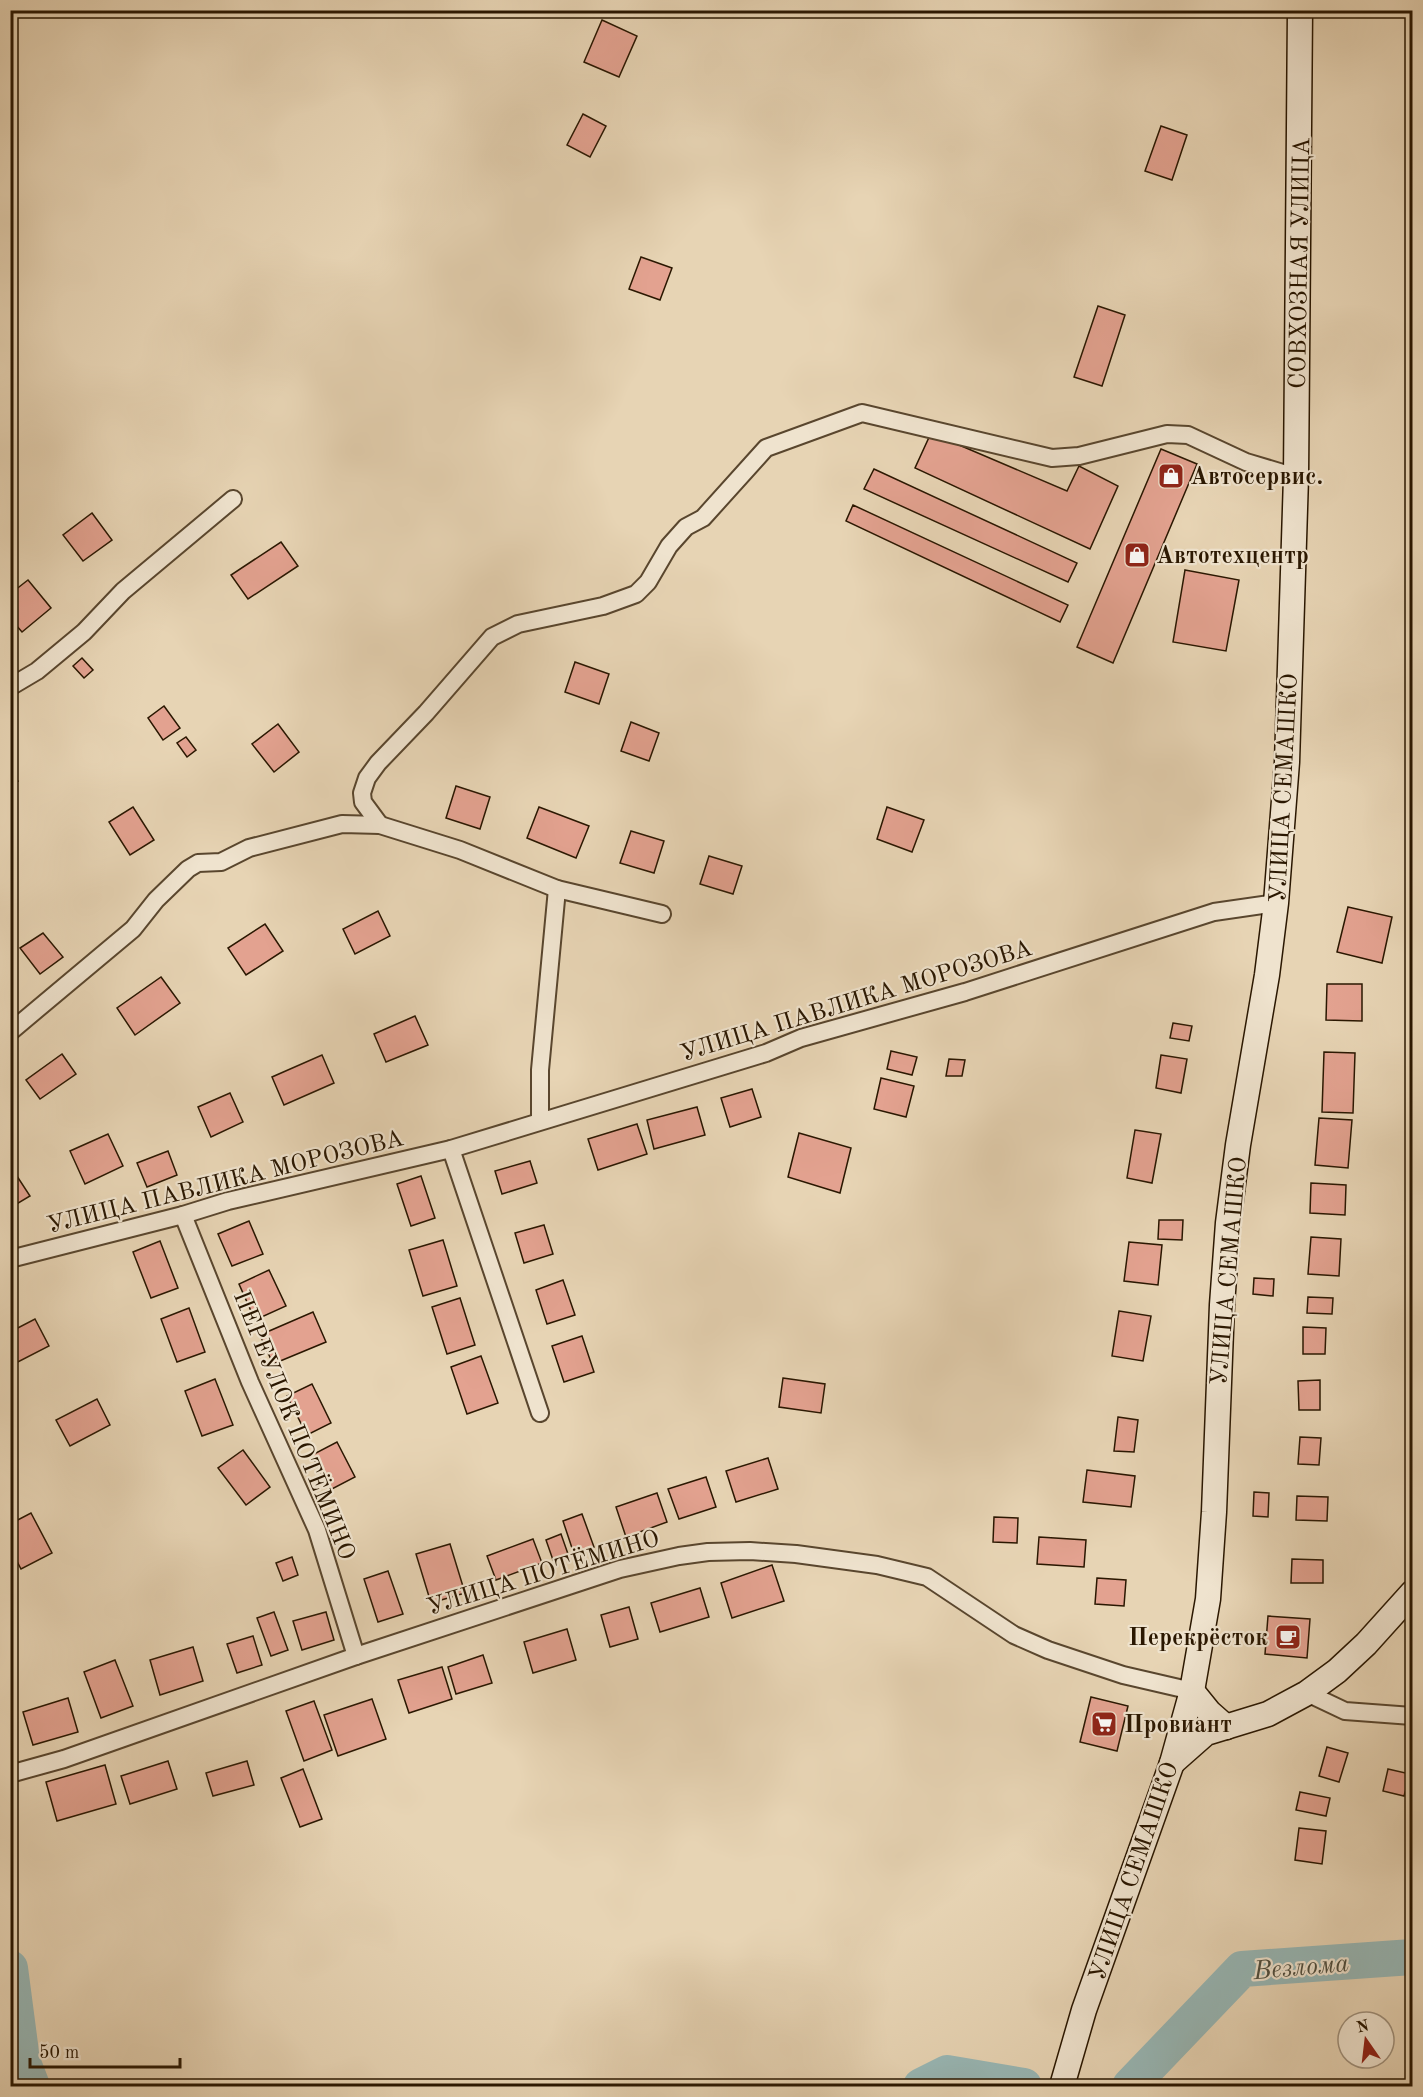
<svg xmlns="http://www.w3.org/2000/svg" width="1423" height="2097" font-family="'Old Standard TT',serif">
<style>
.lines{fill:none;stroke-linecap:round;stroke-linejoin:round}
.river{stroke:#98b7b5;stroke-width:36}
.building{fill:#e3a290;stroke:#2a1701;stroke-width:1.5}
.street-casing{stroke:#59462e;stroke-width:20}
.secondary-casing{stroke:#2a1701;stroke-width:27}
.street{stroke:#efe3ce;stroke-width:16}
.secondary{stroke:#efe3ce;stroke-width:24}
.labels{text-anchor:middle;stroke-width:4.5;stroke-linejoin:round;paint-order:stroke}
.street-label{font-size:24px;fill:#2a1701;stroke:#efe3ce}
.poi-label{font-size:24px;font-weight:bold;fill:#2a1701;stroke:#efe3ce;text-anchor:start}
.water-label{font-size:26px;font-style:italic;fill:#504f40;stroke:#efe3ce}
</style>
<rect width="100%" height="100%" fill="#e7d4b4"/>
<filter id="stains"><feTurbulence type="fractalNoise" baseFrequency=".00333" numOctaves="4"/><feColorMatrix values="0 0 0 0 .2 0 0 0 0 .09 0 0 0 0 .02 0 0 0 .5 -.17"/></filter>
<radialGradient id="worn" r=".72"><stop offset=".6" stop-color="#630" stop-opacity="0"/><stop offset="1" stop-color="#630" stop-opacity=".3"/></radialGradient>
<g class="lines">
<g class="river">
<polyline points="10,1968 22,2060 32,2086"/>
<polyline points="921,2086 947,2073 1024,2086"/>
<polyline points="1130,2086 1242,1969 1412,1957"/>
</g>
</g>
<g class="building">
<polygon points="602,20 637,36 619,77 584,62"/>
<polygon points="583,114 606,126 590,157 567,145"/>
<polygon points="1161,126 1187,135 1172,180 1145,171"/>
<polygon points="641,257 672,268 660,300 629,289"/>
<polygon points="1098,306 1125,315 1102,386 1074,377"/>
<polygon points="931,433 1067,491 1079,466 1118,486 1090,549 915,468"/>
<polygon points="1161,449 1197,464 1113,663 1077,647"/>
<polygon points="874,469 1077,563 1068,582 864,489"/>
<polygon points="853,505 1068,605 1060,622 846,521"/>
<polygon points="92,513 112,540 83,561 63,535"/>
<polygon points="281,542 298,566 248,599 231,575"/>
<polygon points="1185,570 1239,580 1226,651 1173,642"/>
<polygon points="28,580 51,608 22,632 10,618 10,594"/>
<polygon points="82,658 93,670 84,678 73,666"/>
<polygon points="575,662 609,674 599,704 565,692"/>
<polygon points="164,706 180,728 163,740 148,718"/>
<polygon points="631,722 659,733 649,761 621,751"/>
<polygon points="278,724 299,752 274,772 252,744"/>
<polygon points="186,737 196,750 187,757 177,743"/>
<polygon points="10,771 18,781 10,787"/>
<polygon points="456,786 490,797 480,829 446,818"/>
<polygon points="133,807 154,840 130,855 109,822"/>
<polygon points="539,807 589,826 576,858 527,838"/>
<polygon points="887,807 924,820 912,852 877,839"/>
<polygon points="631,831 664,841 654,873 620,863"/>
<polygon points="709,856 742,866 733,894 700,884"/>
<polygon points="1348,907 1392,917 1382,963 1337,952"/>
<polygon points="378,911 390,936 355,954 343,929"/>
<polygon points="265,924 283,951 246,975 228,948"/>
<polygon points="43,933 63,957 40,974 20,948"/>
<polygon points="161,977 180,1003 135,1035 117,1008"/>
<polygon points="1327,984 1362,984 1362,1021 1326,1020"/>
<polygon points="415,1016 428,1045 386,1062 374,1034"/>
<polygon points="1173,1023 1192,1026 1189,1041 1170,1038"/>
<polygon points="891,1051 917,1057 912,1075 887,1069"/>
<polygon points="1324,1052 1355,1053 1353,1113 1322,1112"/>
<polygon points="62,1054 76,1074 40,1099 26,1080"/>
<polygon points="322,1055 334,1083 284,1105 272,1077"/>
<polygon points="1161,1055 1187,1059 1181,1093 1156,1088"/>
<polygon points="949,1059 965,1060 962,1076 946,1076"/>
<polygon points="881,1078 914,1086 906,1117 874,1109"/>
<polygon points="752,1089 761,1117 730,1127 721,1098"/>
<polygon points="230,1093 243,1122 211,1137 198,1107"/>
<polygon points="697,1107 705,1135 654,1149 647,1120"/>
<polygon points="1319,1118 1352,1120 1348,1168 1315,1165"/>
<polygon points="637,1124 647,1154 598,1170 588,1139"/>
<polygon points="1135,1130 1161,1134 1152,1183 1127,1178"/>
<polygon points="799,1133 851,1148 840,1193 788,1177"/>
<polygon points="108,1134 123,1166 85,1184 70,1151"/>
<polygon points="168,1151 177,1175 147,1187 137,1163"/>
<polygon points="530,1161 537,1183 502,1194 495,1171"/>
<polygon points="13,1170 30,1196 10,1208 10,1171"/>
<polygon points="421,1176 435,1218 411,1226 397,1184"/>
<polygon points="1311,1183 1346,1185 1345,1215 1310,1213"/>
<polygon points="1159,1220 1183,1220 1182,1240 1158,1239"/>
<polygon points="249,1221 263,1254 232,1266 218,1234"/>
<polygon points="544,1225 553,1254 524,1263 515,1233"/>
<polygon points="1311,1237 1341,1239 1339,1276 1308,1274"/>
<polygon points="443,1240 457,1286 423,1296 409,1250"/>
<polygon points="160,1241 178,1288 151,1298 133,1252"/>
<polygon points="1129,1242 1162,1245 1158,1285 1124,1281"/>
<polygon points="269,1270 286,1306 255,1320 239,1284"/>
<polygon points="1254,1278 1274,1279 1273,1296 1253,1294"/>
<polygon points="563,1280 575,1315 547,1324 536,1290"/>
<polygon points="1308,1297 1333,1298 1332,1314 1307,1313"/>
<polygon points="460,1298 475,1345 447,1354 432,1307"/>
<polygon points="189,1308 205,1352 177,1362 161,1319"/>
<polygon points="1119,1311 1151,1316 1143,1361 1112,1356"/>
<polygon points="313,1312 326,1342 273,1364 260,1335"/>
<polygon points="35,1319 49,1346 10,1366 10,1332"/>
<polygon points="1303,1327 1326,1328 1325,1354 1303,1354"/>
<polygon points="582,1336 594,1372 564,1382 552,1346"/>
<polygon points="481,1356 498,1403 467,1414 451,1367"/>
<polygon points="783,1378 825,1384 821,1413 779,1407"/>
<polygon points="215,1379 233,1425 202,1436 185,1391"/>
<polygon points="1320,1380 1320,1410 1299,1410 1298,1381"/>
<polygon points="312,1384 331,1423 307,1435 287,1396"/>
<polygon points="97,1399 110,1425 70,1446 56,1420"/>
<polygon points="1118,1417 1138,1420 1134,1452 1114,1451"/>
<polygon points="1300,1437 1321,1438 1319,1465 1298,1464"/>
<polygon points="337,1442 355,1477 330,1490 312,1455"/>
<polygon points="243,1450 270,1487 246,1505 218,1468"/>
<polygon points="768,1458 778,1489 736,1502 726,1471"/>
<polygon points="1087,1470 1135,1476 1131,1507 1083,1502"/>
<polygon points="706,1477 716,1507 679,1519 668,1489"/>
<polygon points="1254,1492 1269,1493 1268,1517 1253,1516"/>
<polygon points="657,1493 667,1522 626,1537 616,1507"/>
<polygon points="1297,1496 1328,1497 1327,1521 1296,1520"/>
<polygon points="31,1513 52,1553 21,1569 10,1548 10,1524"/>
<polygon points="582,1514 594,1547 574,1554 563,1521"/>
<polygon points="994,1517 1018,1518 1017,1543 993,1542"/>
<polygon points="561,1534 568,1554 553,1560 546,1540"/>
<polygon points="1039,1537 1086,1540 1084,1567 1037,1564"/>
<polygon points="533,1539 542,1563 496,1580 487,1556"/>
<polygon points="450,1544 465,1593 431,1603 416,1554"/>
<polygon points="292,1557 298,1575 283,1581 276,1563"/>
<polygon points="1292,1559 1323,1560 1323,1583 1291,1583"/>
<polygon points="772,1565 784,1601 732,1618 721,1583"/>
<polygon points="388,1571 403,1614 378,1622 364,1579"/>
<polygon points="1097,1578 1126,1580 1124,1606 1095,1604"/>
<polygon points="700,1588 709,1617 660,1632 651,1603"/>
<polygon points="629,1607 638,1639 610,1647 601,1615"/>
<polygon points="274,1612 288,1650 271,1656 257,1618"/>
<polygon points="326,1612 334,1640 302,1650 293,1621"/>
<polygon points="1268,1616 1310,1619 1307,1658 1265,1654"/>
<polygon points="567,1629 576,1660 533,1673 524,1642"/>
<polygon points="253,1636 262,1665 237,1673 227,1644"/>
<polygon points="193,1647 203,1681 160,1695 150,1660"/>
<polygon points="483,1655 492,1683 456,1694 448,1667"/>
<polygon points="115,1660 133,1706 101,1718 84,1672"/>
<polygon points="442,1667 452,1699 409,1713 398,1680"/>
<polygon points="1091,1697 1128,1706 1117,1751 1080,1742"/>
<polygon points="68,1698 78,1732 33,1745 23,1712"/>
<polygon points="372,1699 386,1739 338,1756 324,1715"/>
<polygon points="314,1701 332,1750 304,1761 286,1711"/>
<polygon points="1327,1747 1348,1753 1339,1782 1319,1776"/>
<polygon points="168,1761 177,1789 130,1804 121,1776"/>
<polygon points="247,1761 254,1785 213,1796 206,1773"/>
<polygon points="105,1765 116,1804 57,1821 46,1782"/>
<polygon points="303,1769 322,1819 300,1827 281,1778"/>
<polygon points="1388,1769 1410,1774 1404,1796 1383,1791"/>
<polygon points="1300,1792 1330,1798 1326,1816 1296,1810"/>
<polygon points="1299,1828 1326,1831 1322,1864 1295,1860"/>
</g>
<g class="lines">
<g class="street-casing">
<g id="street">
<polyline points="10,687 37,671 84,632 123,591 233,499"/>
<polyline points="380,825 363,802 362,793 367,778 378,763 426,713 492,637 518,624 603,606 636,594 648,582 669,546 686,527 703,518 766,448 862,413 1052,458 1079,456 1167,434 1188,435 1246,462 1296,477"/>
<polyline points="10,1032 133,929 156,900 188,869 198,863 221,862 249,848 342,824 380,825 460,850 557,889 662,914"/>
<polyline points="540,1121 540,1070 557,889"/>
<polyline points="451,1149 540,1413"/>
<polyline points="183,1215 250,1382 317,1530 356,1656"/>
<polyline points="10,1259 183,1215 228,1201 451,1149 766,1053 801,1038 965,992 1214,912 1276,903"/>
<polyline points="1307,1693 1345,1711 1412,1716"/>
<polyline points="10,1774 64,1759 356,1656 620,1569 679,1556 708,1552 750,1551 796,1554 877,1565 927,1577 1014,1635 1048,1650 1123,1675 1192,1691"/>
</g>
</g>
<g class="secondary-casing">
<g id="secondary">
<polyline points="1192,1691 1209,1712 1226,1727"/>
<polyline points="1172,1763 1206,1733 1268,1714 1307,1693 1337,1671 1366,1644 1412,1593"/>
<polyline points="1062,2086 1084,2010 1172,1763 1192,1691 1208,1599 1214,1512 1222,1305 1228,1223 1238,1145 1267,975 1276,903 1287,762 1296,477 1300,10"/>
</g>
</g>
<use href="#street" class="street"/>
<use href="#secondary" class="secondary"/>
</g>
<defs>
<g id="shop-square" transform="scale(1.35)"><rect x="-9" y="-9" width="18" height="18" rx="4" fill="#8f2418" stroke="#efe3ce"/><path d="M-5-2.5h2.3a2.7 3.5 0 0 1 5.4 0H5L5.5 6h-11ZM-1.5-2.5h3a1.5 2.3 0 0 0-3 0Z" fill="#fff"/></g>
<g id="cafe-square" transform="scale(1.35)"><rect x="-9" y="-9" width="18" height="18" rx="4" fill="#8f2418" stroke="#efe3ce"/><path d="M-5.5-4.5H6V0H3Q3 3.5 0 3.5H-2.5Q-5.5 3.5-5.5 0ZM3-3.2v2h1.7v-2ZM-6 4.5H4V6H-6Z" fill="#fff"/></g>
<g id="supermarket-square" transform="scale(1.35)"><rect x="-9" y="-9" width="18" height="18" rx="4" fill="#8f2418" stroke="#efe3ce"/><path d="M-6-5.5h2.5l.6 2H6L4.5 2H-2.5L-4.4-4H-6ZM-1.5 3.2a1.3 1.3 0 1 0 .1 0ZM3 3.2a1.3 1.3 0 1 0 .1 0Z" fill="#fff"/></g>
</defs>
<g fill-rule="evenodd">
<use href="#shop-square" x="1171" y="476"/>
<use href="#shop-square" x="1137" y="555"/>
<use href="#cafe-square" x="1288" y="1637"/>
<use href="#supermarket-square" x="1104" y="1724"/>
</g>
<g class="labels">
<g class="street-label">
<text transform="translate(1299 263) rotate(-89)" y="8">СОВХОЗНАЯ УЛИЦА</text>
<text transform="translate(1283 788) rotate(-87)" y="8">УЛИЦА СЕМАШКО</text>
<text transform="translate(856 1000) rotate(-17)" y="8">УЛИЦА ПАВЛИКА МОРОЗОВА</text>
<text transform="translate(225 1181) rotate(-14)" y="8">УЛИЦА ПАВЛИКА МОРОЗОВА</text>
<text transform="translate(1228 1271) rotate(-85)" y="8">УЛИЦА СЕМАШКО</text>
<text transform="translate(295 1425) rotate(68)" y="8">ПЕРЕУЛОК ПОТЁМИНО</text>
<text transform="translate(543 1572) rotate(-17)" y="8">УЛИЦА ПОТЁМИНО</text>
<text transform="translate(1133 1871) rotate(-71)" y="8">УЛИЦА СЕМАШКО</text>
</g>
<g class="poi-label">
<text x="1190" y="484">Автосервис.</text>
<text x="1156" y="563">Автотехцентр</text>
<text x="1268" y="1645" text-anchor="end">Перекрёсток</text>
<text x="1124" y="1732">Провиант</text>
</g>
<g class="water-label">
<text transform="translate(1301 1966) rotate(-5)" y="9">Везлома</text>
</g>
</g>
<rect width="1423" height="2097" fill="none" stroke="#e7d4b4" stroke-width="36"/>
<rect x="12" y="12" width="1399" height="2073" fill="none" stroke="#2a1701" stroke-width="3"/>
<rect x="18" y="18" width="1387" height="2061" fill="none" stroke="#2a1701" stroke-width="1.5"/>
<g transform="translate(1366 2040) rotate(346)"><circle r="28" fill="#efe3ce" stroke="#a0917c" stroke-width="1.5"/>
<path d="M0-4.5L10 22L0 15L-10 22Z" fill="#8f2418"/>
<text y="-9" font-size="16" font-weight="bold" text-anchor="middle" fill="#2a1701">N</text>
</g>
<path d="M30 2058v9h150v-9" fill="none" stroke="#2a1701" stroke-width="3"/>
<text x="39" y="2058" font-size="18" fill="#2a1701" stroke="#efe3ce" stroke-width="4.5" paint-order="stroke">50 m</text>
<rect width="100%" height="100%" filter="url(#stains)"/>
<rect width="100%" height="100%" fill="url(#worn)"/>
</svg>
